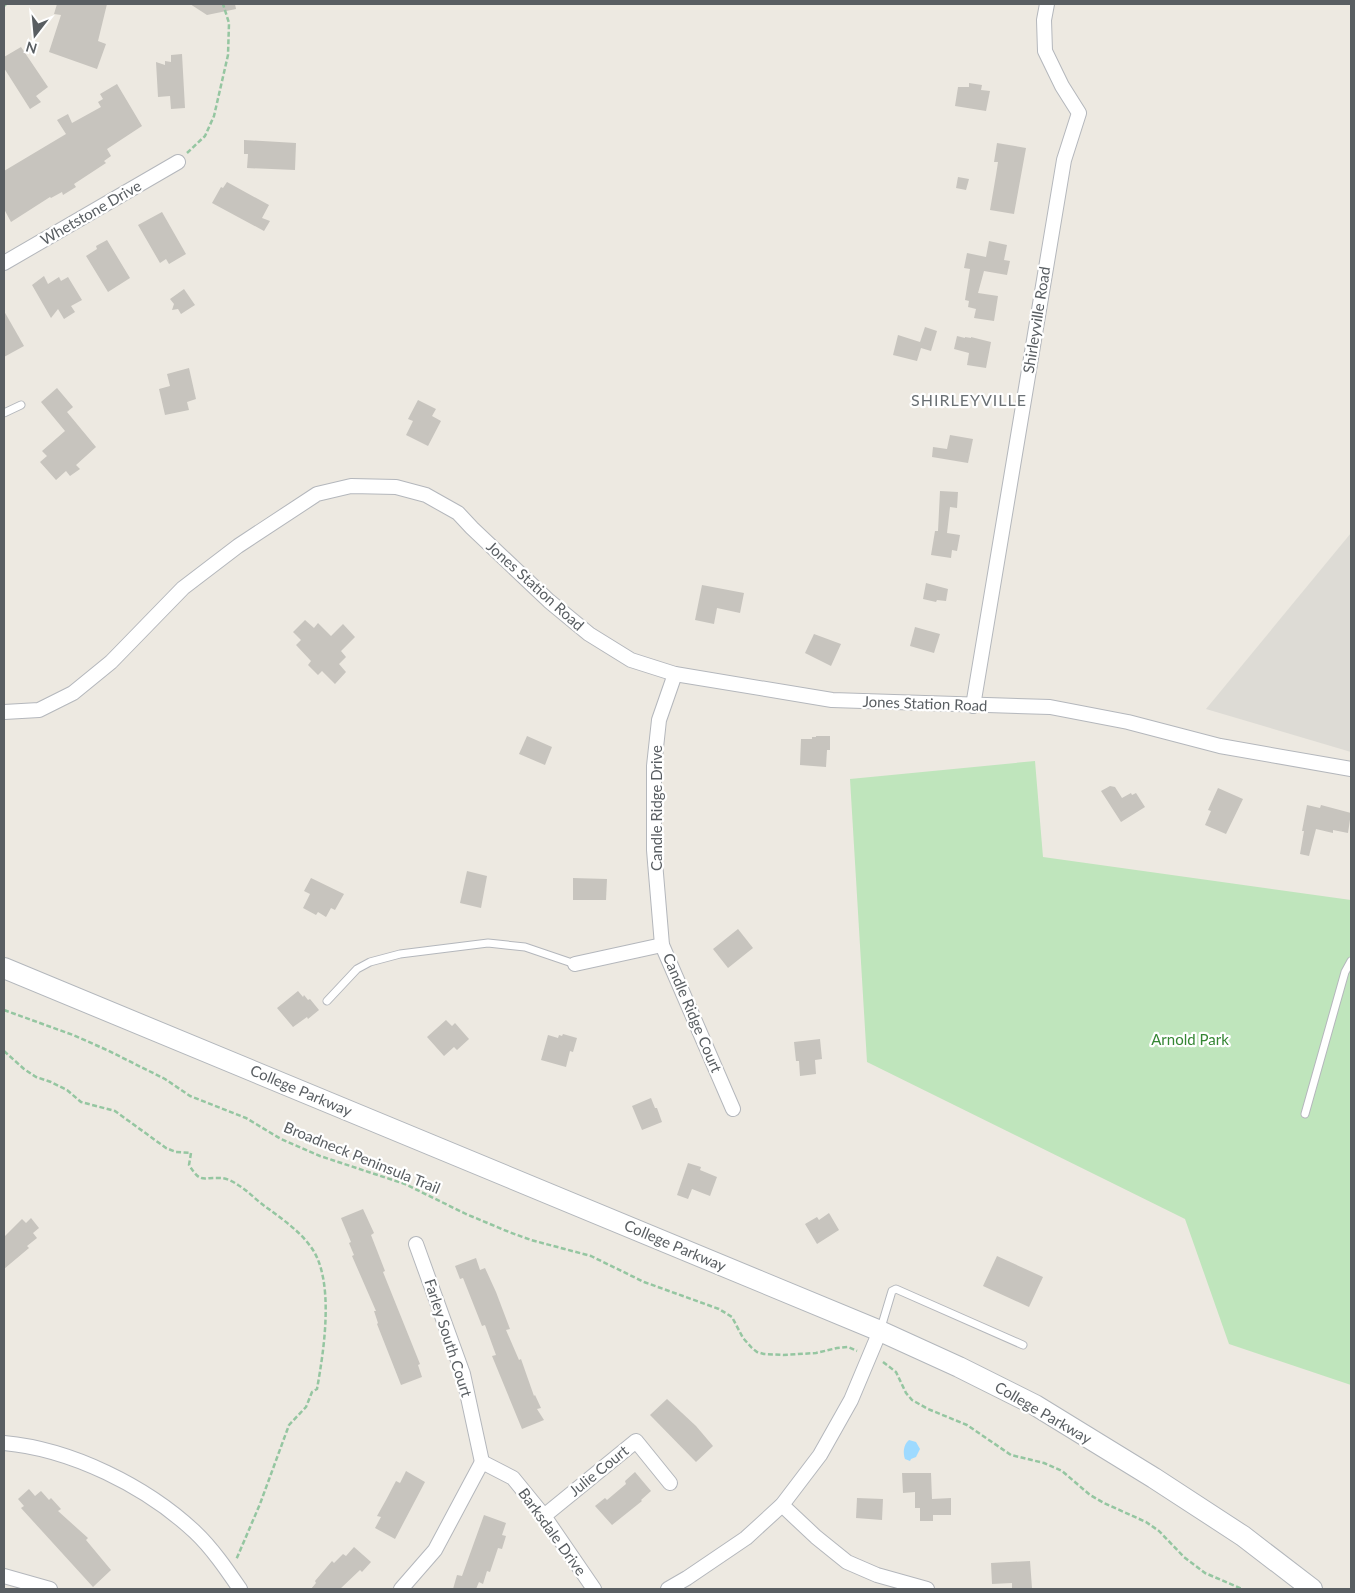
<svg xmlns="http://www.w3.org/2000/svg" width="1355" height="1593" font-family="Lato,sans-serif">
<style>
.industrial{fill:#dddbd5}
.green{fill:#bfe5bc}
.water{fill:#9edaff}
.building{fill:#c7c4be}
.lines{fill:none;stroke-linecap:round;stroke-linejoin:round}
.service-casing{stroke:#b4b7bc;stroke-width:9}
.minor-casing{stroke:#b4b7bc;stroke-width:16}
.secondary-casing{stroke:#b3b7bc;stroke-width:22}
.path{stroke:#95c6a1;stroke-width:2.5;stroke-dasharray:5 2.5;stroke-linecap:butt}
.service{stroke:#fff;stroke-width:7}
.minor{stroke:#fff;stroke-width:14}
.secondary{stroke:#fff;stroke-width:20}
.labels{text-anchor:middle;stroke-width:4.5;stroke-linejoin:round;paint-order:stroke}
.street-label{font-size:15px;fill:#595e62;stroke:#fff}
.park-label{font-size:15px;fill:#358634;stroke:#fff}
.neighbourhood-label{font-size:16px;letter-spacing:1px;fill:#6a7074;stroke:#fff}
</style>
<rect width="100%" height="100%" fill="#ede9e1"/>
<polygon class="industrial" points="1351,533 1351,752 1206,709"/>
<polygon class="green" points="1035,761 1043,857 1351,900 1351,1385 1229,1344 1185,1219 867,1062 850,779"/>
<path class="water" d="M 909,1440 L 916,1442 L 920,1449 L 916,1457 L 911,1459 L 910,1461 L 905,1459 C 903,1453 903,1445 909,1440 Z"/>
<g class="building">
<polygon points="57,4 107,4 98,41 106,44 97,69 49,52 61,15 54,14"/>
<polygon points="190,4 235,4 236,9 207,15"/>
<polygon points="21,47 48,87 36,96 41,102 30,109 4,68 4,57"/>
<polygon points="182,54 185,108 171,109 170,96 158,97 156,62 165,65 165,61 171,62 171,55"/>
<polygon points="969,83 982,85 981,90 990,91 986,111 955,106 958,87 969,87"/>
<polygon points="117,84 142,126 107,149 111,156 104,161 106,163 74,184 76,187 63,195 62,192 51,198 50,197 11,222 4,209 4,171 66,134 57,120 68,114 72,123 101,107 98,102 103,99 100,94"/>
<polygon points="244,140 296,143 295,170 247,168 248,154 244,154"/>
<polygon points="997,143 1026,148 1014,214 990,210 996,175 998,162 994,162"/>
<polygon points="958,177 969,179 966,190 956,188"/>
<polygon points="227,182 269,205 262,218 270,221 264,231 212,203 221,187 223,188"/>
<polygon points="162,212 186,254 169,264 166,259 160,263 138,225"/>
<polygon points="107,240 130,278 108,292 86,256 97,249 96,246"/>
<polygon points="989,241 1007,245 1004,260 1010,261 1007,275 984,271 978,293 998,296 994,321 974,318 976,309 968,307 969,301 965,300 970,269 964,268 967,253 986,257"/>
<polygon points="44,276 48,284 59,277 61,281 68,277 82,300 71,306 75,312 64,319 58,309 51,318 32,285"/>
<polygon points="184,289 195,305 181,314 178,309 172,310 174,304 170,299"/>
<polygon points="4,311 24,346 4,357"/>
<polygon points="925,327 937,331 931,351 921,348 917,361 893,355 898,335 920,342"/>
<polygon points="957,336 965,338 965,337 971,338 971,337 991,342 986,368 967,365 969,353 954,349"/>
<polygon points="189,368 196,399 187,402 189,410 165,415 159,389 170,386 167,374"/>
<polygon points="57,388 73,407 67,412 96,447 76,465 80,469 70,476 66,471 56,480 40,462 47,456 42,451 65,431 41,402"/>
<polygon points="418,400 436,409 432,416 441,421 428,446 406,435 413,421 408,419"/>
<polygon points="950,435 973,439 968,463 932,457 933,447 947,449"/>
<polygon points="940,491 958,492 957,508 950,507 947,533 960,535 957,551 952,550 951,558 931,555 935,531 938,531"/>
<polygon points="926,583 948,589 946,601 937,600 936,602 923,599"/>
<polygon points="702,585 744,593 740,613 717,608 714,624 695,620"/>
<polygon points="305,620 314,628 318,623 331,636 343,624 355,637 341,651 346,657 339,664 346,672 335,684 322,671 318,675 308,665 311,661 296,645 301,640 293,632"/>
<polygon points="915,627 940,634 934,653 910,646"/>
<polygon points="814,634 841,644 831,666 805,653"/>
<polygon points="527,736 552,747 545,765 519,754"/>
<polygon points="816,736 830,736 830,750 827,750 826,767 800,765 801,739 812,739 812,737 816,737"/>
<polygon points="1110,786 1115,787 1122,798 1131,793 1132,795 1136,793 1145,807 1121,822 1101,791"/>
<polygon points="1218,788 1243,799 1226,834 1205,825 1211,811 1208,810"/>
<polygon points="1307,805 1320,808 1321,805 1351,813 1348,833 1333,830 1333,833 1316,829 1309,856 1300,854 1304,831 1302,831"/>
<polygon points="467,871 487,876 481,908 460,903"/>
<polygon points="311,878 344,894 335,910 331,908 326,917 318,912 316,915 303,908 310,894 304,891"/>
<polygon points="573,878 607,879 606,900 573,900"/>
<polygon points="738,929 753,948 728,968 713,949"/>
<polygon points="298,991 303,997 304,995 308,1000 310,999 319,1010 308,1019 307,1017 293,1027 277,1008"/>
<polygon points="446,1020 452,1026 455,1023 469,1039 457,1050 454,1047 444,1056 427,1037"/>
<polygon points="563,1034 577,1038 573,1052 570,1051 566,1067 541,1060 548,1035 558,1038 559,1035 562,1036"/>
<polygon points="820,1039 822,1059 815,1060 816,1074 800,1076 799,1061 796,1061 794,1042"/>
<polygon points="651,1098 655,1108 657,1108 662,1122 642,1130 632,1106"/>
<polygon points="688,1163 701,1167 700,1170 717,1177 710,1196 692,1189 688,1199 677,1195"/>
<polygon points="363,1209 374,1233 371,1235 385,1271 383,1272 420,1364 418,1365 422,1377 401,1385 377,1324 378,1323 374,1311 376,1311 352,1256 354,1255 349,1243 351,1242 341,1218"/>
<polygon points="829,1213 839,1230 817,1244 805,1224 817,1217 819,1220"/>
<polygon points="31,1218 39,1228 33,1233 37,1238 27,1246 29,1248 4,1269 4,1237 22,1219 26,1223"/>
<polygon points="997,1256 1043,1277 1029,1307 983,1286"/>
<polygon points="476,1258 480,1270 485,1268 496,1292 510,1329 506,1330 519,1360 521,1359 534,1396 535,1395 541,1408 537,1409 544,1420 522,1429 492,1356 496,1355 485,1325 482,1326 463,1278 460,1279 455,1266"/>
<polygon points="667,1399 696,1426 713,1446 696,1462 650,1415"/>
<polygon points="406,1471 425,1482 395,1539 375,1528 381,1517 377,1516 386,1500 396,1481 400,1483"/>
<polygon points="635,1472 651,1491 641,1500 642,1501 612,1525 595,1506 605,1498 607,1500 626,1484 625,1481"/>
<polygon points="902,1473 931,1473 932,1499 951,1498 951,1515 933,1515 933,1521 920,1521 920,1508 915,1508 915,1492 903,1493"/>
<polygon points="29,1489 35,1496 41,1491 49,1500 51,1498 61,1509 58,1511 88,1538 86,1540 111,1570 93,1587 21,1508 24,1506 18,1499"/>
<polygon points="857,1498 883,1499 882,1520 856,1518"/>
<polygon points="484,1515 506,1523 502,1535 506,1536 502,1549 498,1548 490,1572 487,1571 483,1584 479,1582 476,1589 453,1589 457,1575 462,1576"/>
<polygon points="354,1547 371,1562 362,1572 360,1570 340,1589 311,1589 316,1583 315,1581 332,1561 334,1563 343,1554 346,1556"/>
<polygon points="1030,1561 1032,1588 1012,1589 1012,1583 992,1584 991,1563"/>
</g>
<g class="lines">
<g class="service-casing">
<g id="service">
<polyline points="4,413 21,405"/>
<polyline points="327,1001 357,969 370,962 400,954 488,943 525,947 575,964"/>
<polyline points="1305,1114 1345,972 1351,961"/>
<polyline points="880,1331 892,1291 896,1289 1023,1345"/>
</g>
</g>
<g class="minor-casing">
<g id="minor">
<polyline points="4,263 178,162"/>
<polyline points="675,674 659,720 654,766 654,850 662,945 733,1109"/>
<polyline points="973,706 1064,160 1079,113 1062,86 1045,51 1044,20 1047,4"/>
<polyline points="4,712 39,710 73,693 111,662 183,588 238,546 317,494 351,486 396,487 426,495 458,513 472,528 549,601 589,634 631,660 675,674 832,700 1050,707 1128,722 1220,746 1351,769"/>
<polyline points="575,964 662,945"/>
<polyline points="416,1244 463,1374 482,1462"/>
<path d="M 4,1443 C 71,1449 146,1486 195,1532 C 212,1548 227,1570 240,1589"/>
<polyline points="482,1462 513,1478 544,1516 594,1589"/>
<polyline points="782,1505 816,1537 847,1562 877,1575 927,1589"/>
<polyline points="544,1516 636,1441 670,1483"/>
<polyline points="4,1576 50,1589"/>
<polyline points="401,1589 435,1550 482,1462"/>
<polyline points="668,1589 687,1578 746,1538 782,1505 820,1455 851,1400 880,1331"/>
</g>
</g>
<g class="secondary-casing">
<polyline id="secondary" points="4,968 880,1331 959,1367 1035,1405 1154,1478 1243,1536 1312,1589"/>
</g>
<g class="path">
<polyline points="4,6 6,4"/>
<polyline points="187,153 205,136 214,116 228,55 229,23 223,4"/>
<polyline points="4,1010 73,1035 107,1050 165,1079 190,1096 246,1118 281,1139 320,1156 405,1184 466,1214 509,1232 531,1240 591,1256 644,1282 719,1309 732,1317 743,1338 752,1348 757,1352 764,1354 783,1355 816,1353 837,1348 848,1347 857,1351"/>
<path d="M 4,1051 L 24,1069 L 36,1077 L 51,1082 L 67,1090 L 81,1102 L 115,1111 L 166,1148 L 176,1152 L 191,1153 L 189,1165 C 201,1184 202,1177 221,1178 C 226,1178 234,1182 238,1185 C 247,1190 254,1198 262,1204 C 279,1217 298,1229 311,1247 C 335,1280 324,1350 317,1389 L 312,1392 L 306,1407 L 289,1425 L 260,1504 L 236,1560"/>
<polyline points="883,1362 896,1372 906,1393 912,1400 928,1409 967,1425 1011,1455 1044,1463 1062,1471 1090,1495 1104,1503 1146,1522 1159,1531 1184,1557 1205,1573 1242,1589"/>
</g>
<use href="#service" class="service"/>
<use href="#minor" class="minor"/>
<use href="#secondary" class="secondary"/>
</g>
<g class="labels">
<g class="street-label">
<text transform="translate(91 213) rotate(-30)" y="5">Whetstone Drive</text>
<text transform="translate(1037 320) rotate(-81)" y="5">Shirleyville Road</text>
<text transform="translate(535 586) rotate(42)" y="5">Jones Station Road</text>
<text transform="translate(925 704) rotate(2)" y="5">Jones Station Road</text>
<text transform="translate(657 808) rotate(-90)" y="5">Candle Ridge Drive</text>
<text transform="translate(692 1013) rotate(67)" y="5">Candle Ridge Court</text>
<text transform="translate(301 1091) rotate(23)" y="5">College Parkway</text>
<text transform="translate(362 1158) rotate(22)" y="5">Broadneck Peninsula Trail</text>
<text transform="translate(675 1246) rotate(23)" y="5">College Parkway</text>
<text transform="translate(448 1338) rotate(72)" y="5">Farley South Court</text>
<text transform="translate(1043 1413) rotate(30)" y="5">College Parkway</text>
<text transform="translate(599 1471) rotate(-39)" y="5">Julie Court</text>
<text transform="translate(552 1532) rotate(54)" y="5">Barksdale Drive</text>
</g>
<g class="park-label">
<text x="1190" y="1045">Arnold Park</text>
</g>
<g class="neighbourhood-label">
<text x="969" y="406">SHIRLEYVILLE</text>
</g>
</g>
<rect width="1355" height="1593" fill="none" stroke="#595e62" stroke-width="10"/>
<g transform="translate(35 35) rotate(196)" stroke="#ffffff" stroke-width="4" paint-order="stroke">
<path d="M0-4L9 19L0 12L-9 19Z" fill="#595e62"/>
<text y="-8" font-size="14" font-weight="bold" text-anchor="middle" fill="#595e62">N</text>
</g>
</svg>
